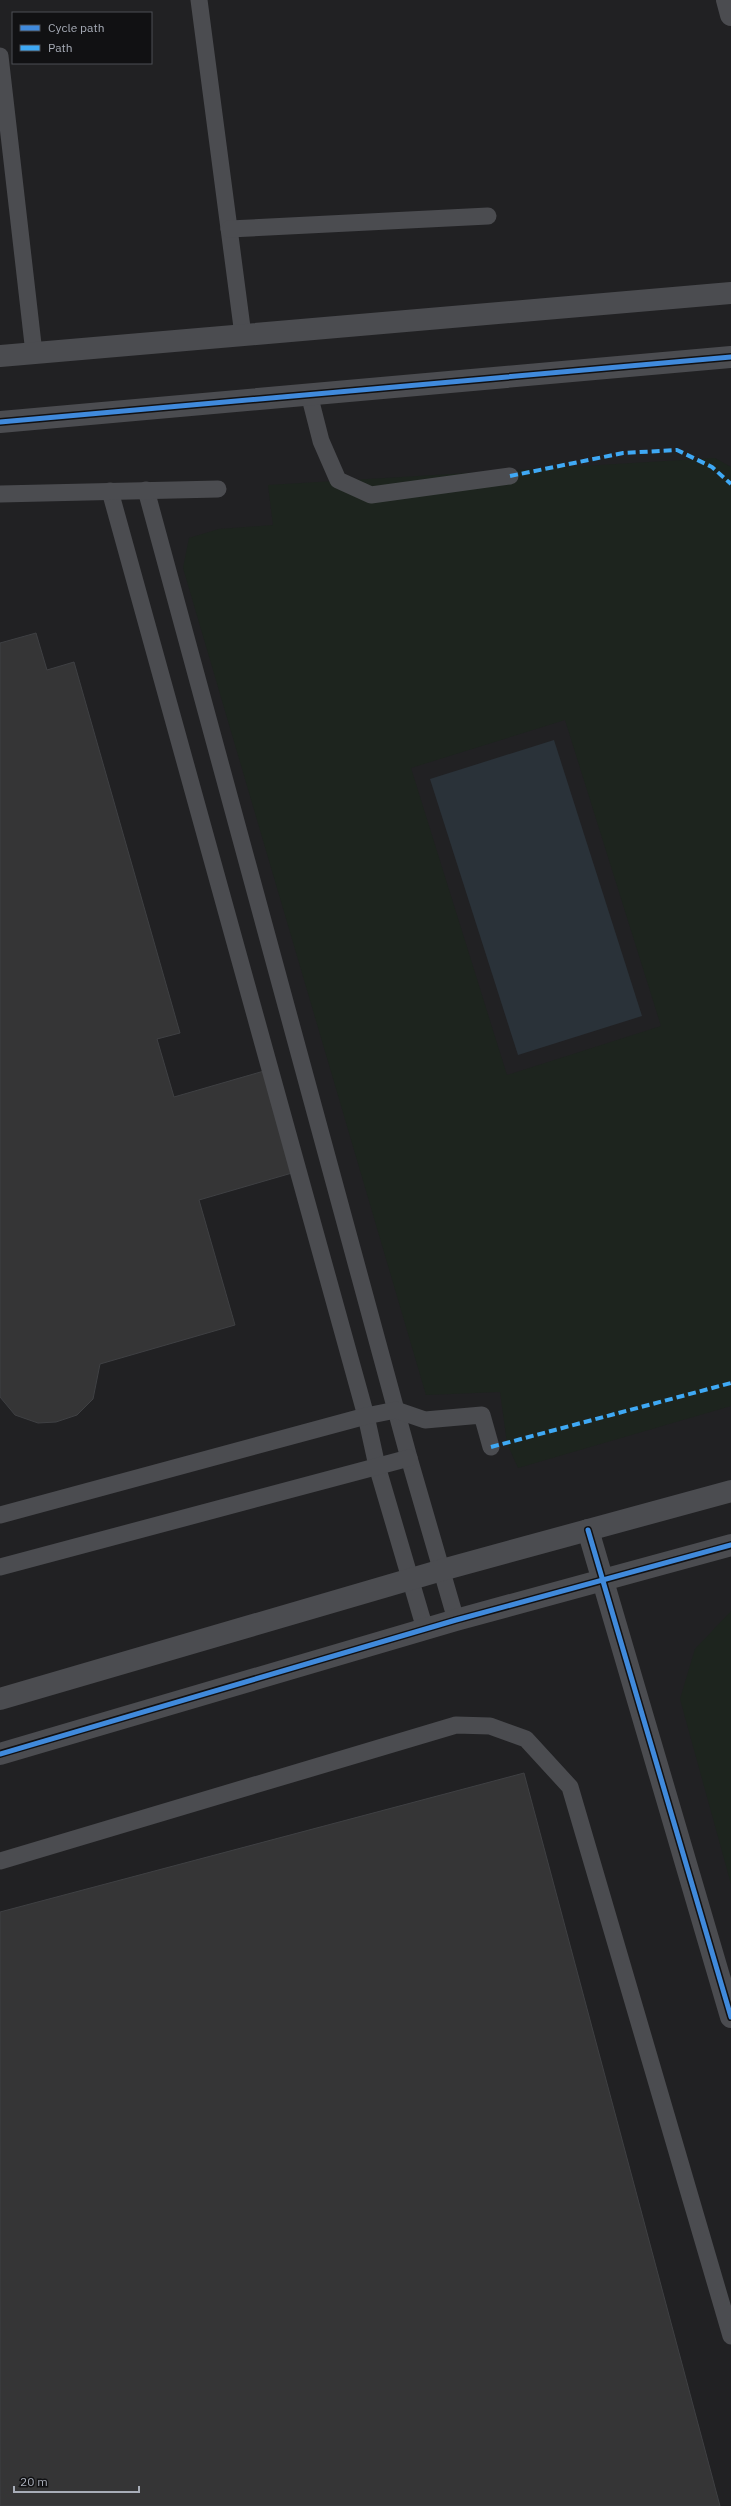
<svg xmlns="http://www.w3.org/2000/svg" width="731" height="2506" font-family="'IBM Plex Sans',sans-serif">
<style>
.built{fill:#212123;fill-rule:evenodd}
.green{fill:#1d241e;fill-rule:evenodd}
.water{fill:#2a3239}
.building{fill:#353536;stroke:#3f4043}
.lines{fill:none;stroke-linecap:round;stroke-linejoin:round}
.lane{stroke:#4b4c50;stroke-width:17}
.street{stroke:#4b4c50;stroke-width:22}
.quiet{stroke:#3fa9f5;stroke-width:4;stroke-dasharray:8 4;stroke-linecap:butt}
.cycleway-casing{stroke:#111113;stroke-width:8}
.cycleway{stroke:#408adc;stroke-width:5}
</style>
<rect width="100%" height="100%" fill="#171717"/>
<path class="built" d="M 0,0 L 731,0 L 731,2506 L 0,2506 ZM 13,13 L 151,13 L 151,63 L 13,63 Z"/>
<g class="green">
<path d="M 715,458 L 731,467 L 731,1406 L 518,1468 L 507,1443 L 500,1392 L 426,1395 L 183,568 L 189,538 L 219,529 L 273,525 L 268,485 ZM 565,720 L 661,1026 L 507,1075 L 411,768 Z"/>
<polygon points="731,1611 731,1884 680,1699 695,1649"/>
</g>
<polygon class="water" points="554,740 642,1016 518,1055 430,779"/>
<g class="building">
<polygon points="36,633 47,670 74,662 180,1033 157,1039 174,1097 264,1071 292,1173 199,1200 235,1325 100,1364 93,1399 77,1415 56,1422 38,1423 15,1415 0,1397 0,643"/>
<polygon points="524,1773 720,2506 0,2506 0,1912"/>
</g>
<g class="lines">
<g class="lane">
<polyline points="199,0 243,335"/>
<polyline points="0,56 34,353"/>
<polyline points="229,229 488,216"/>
<polyline points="309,394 321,441 338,480 371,495 510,476"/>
<polyline points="146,490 409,1458 456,1620"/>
<polyline points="110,491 366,1416 377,1466 425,1629"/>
<polyline points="0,494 218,489"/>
<polyline points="0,1515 366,1416 396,1410 425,1420 482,1415 491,1447"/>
<polyline points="0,1567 409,1458"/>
<polyline points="0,1861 456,1725 490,1726 526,1739 570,1787 731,2336"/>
</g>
<g class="street">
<polyline points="727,0 731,15"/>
<polyline points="0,356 731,293"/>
<polyline points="0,422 731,357"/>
<polyline points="588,1530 731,2017"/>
<polyline points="0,1699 442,1570 731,1491"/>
<polyline points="0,1754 456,1620 731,1545"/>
</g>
<g class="quiet">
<polyline points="510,476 623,453 677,450 712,467 731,484"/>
<polyline points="491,1447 731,1383"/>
</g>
<g class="cycleway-casing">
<g id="cycleway">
<polyline points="0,422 731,357"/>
<polyline points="588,1530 731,2017"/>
<polyline points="0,1754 456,1620 731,1545"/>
</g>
</g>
<use href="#cycleway" class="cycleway"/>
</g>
<rect x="12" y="12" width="140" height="52" fill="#111113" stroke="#4d4f55"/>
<rect x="20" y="25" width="20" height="6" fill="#408adc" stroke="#4d4f55"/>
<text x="48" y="32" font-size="12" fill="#a8adb8">Cycle path</text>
<rect x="20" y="45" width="20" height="6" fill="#3fa9f5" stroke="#4d4f55"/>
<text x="48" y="52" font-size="12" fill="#a8adb8">Path</text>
<path d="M14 2486v6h125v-6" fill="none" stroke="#a8adb8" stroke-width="2"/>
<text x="20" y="2486" font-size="12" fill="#a8adb8" stroke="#111113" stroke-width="3" paint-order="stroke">20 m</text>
</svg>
